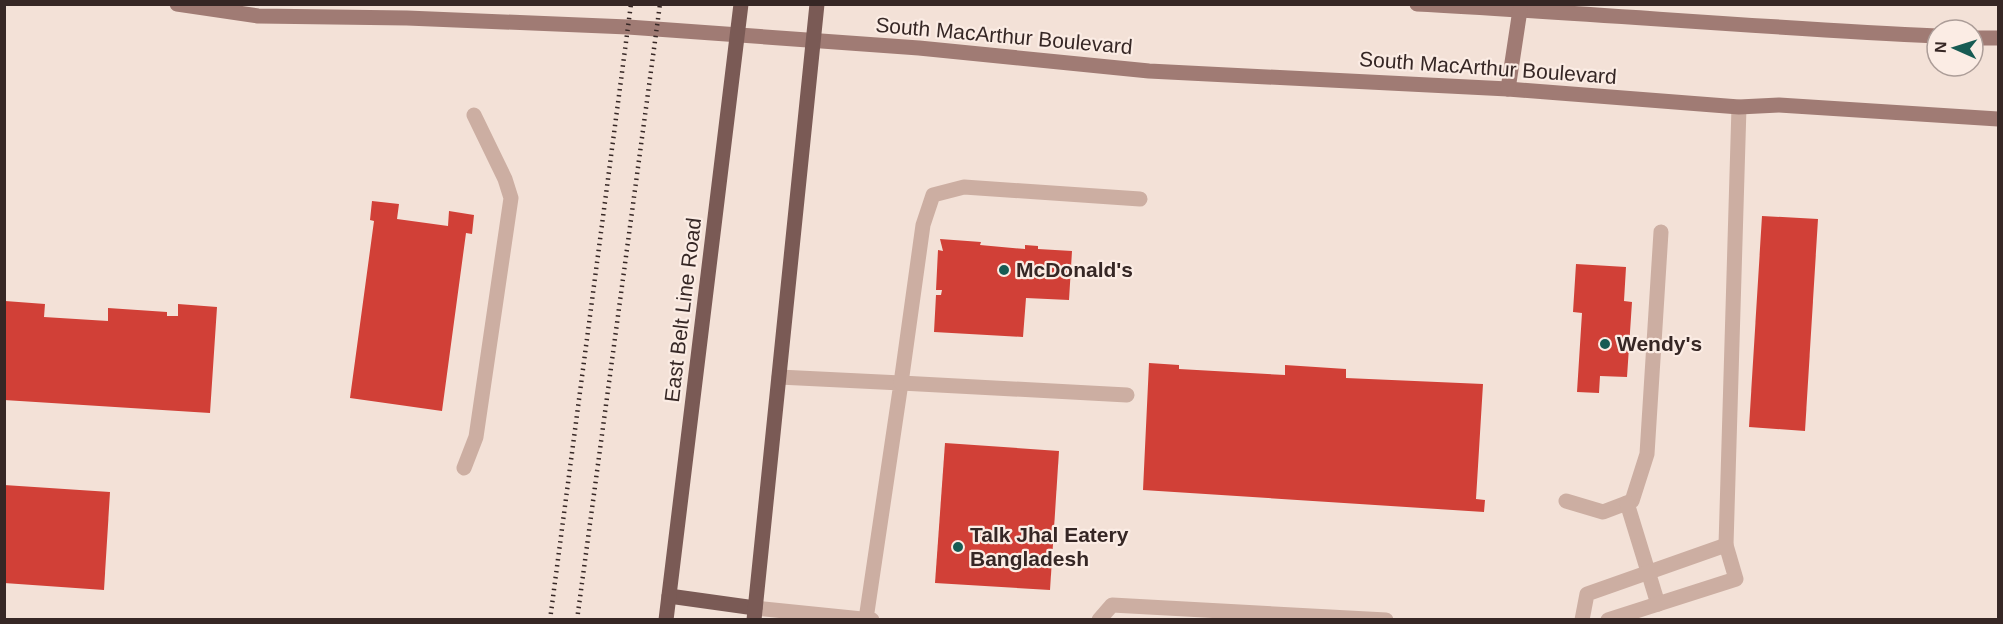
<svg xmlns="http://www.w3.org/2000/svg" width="2003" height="624" font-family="Arial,sans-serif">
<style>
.building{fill:#d14037}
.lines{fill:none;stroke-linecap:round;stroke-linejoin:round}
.lane{stroke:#ccaea2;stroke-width:15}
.secondary{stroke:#a07b74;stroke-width:15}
.primary{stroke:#7a5a55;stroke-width:15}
.rail{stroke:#362725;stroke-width:4.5;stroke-dasharray:1.5 4.5;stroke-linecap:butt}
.poi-dot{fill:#175b53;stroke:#fbece4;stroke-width:2}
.labels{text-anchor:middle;stroke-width:4.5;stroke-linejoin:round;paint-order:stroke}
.street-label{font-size:21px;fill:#362725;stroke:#fbece4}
.poi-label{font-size:21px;font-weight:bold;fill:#362725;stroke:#fbece4;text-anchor:start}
</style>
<rect width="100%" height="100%" fill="#f3e1d7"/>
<g class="building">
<polygon points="372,201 399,204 397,219 448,226 449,211 474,215 472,234 466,233 442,411 350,398 374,221 370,220"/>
<polygon points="1762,216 1818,219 1805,431 1749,427"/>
<polygon points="940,239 981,242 980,245 1025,249 1025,245 1038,246 1038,249 1072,251 1069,300 1026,298 1023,337 934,332 936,295 941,295 942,290 936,290 938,250 943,251"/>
<polygon points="1576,264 1626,267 1624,301 1632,302 1627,377 1600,376 1599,393 1577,392 1582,313 1573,312"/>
<polygon points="5,301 45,304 44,317 108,321 108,308 167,312 167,316 178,316 178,304 217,307 210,413 4,400"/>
<polygon points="1149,363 1179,365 1179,369 1285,375 1285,365 1346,369 1346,378 1483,384 1476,499 1485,500 1484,512 1143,490"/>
<polygon points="945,443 1059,451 1050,590 935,583"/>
<polygon points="4,485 110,492 104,590 4,583"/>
</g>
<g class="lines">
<g class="lane">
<polyline points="779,377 901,383 866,619"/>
<polyline points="1127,395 901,383 923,225 933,195 964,187 1140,199"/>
<polyline points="464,468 476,437 511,198 505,179 474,115"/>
<polyline points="1566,501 1603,512 1632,501 1647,454 1661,232"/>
<polyline points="1627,503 1658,604"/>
<polyline points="755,608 872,620"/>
<polyline points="1099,620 1112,605 1386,620"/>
<polyline points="1582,620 1587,594 1726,545"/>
<polyline points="1608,620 1736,579 1726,545 1739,107"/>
</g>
<g class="secondary">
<polyline points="177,4 258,16 407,18 628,27 919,48 1149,71 1508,89 1739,107 1779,105 1998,119"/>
<path d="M 1417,4 C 1591,13 1764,28 1937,36"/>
<polyline points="1973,38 1998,38"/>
<polyline points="1508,89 1520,10"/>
</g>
<g class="primary">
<polyline points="669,596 755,608"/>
<polyline points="666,620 741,4"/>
<polyline points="754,620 817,4"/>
</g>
<g class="rail">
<polyline points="550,620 631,4"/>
<polyline points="577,620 660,4"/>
</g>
</g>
<g class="poi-dot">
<circle cx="1004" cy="270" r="6"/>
<circle cx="1605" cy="344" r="6"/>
<circle cx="958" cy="547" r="6"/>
</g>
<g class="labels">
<g class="street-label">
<text transform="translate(1004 36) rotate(5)" y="7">South MacArthur Boulevard</text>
<text transform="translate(1488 68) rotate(4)" y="7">South MacArthur Boulevard</text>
<text transform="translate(683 310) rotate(-83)" y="7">East Belt Line Road</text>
</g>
<g class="poi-label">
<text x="1016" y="277">McDonald's</text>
<text x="1617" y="351">Wendy's</text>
<text x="970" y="542">Talk Jhal Eatery<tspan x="970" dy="24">Bangladesh</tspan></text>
</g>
</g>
<rect width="2003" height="624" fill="none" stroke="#362725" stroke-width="12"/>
<g transform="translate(1955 48) rotate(273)"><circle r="28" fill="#fbece4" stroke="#ac9d98" stroke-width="1.5"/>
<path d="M0-4.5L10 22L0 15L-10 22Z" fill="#175b53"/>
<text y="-9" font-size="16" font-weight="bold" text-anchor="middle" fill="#362725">N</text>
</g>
</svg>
